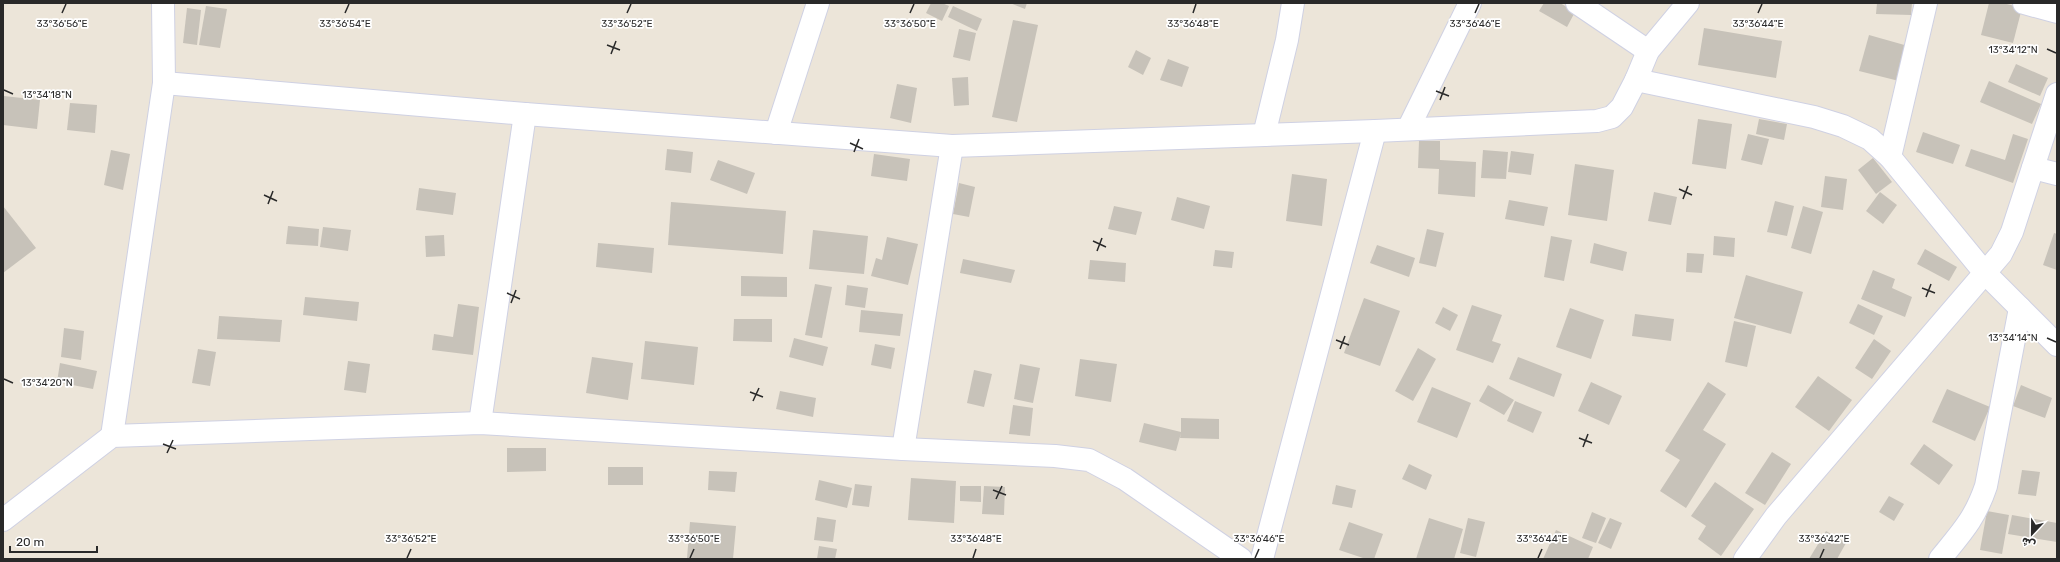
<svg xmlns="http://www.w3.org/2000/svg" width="2060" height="562" font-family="Rubik,'Noto Naskh Arabic',sans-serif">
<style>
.building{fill:#c7c2b9}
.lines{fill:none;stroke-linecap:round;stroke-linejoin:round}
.minor-casing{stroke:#cfd1e3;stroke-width:24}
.minor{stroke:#fff;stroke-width:22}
.ticks{fill:none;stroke:#292929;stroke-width:1.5}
.ticks-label{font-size:10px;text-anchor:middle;fill:#292929;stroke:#fff;stroke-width:3.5;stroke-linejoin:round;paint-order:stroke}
</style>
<rect width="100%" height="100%" fill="#ece5d9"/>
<g class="building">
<polygon points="931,3 942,3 949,6 942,21 926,13"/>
<polygon points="1010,3 1027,3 1025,9"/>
<polygon points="1544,3 1560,3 1575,12 1567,27 1539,11"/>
<polygon points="1877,3 1912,3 1911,15 1876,14"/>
<polygon points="1989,3 2003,3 2022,8 2013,43 1981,35"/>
<polygon points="206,6 227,9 220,48 199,45"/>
<polygon points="953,6 982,19 977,31 948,17"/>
<polygon points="187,8 201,10 197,45 183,43"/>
<polygon points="1013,20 1038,25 1017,122 992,117"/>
<polygon points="1704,28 1782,41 1776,78 1698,65"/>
<polygon points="959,29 976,33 970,61 953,57"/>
<polygon points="1869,35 1908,46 1899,81 1859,71"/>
<polygon points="1136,50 1151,58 1143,75 1128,67"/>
<polygon points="1168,59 1189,67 1182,87 1160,80"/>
<polygon points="2016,64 2048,78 2040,96 2008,82"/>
<polygon points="968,77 969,105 954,106 952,78"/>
<polygon points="1989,81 2041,104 2032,124 1980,102"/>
<polygon points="897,84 917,88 911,123 890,118"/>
<polygon points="4,96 40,100 37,129 3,125"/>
<polygon points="70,103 97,105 95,133 67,130"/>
<polygon points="1698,119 1732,124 1726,169 1692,164"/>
<polygon points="1759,119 1787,124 1784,140 1756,134"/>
<polygon points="1923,132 1960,145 1953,164 1916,152"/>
<polygon points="1748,134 1769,139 1762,165 1741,160"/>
<polygon points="2013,134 2028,139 2013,183 1965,166 1971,149 2005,160"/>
<polygon points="1419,141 1440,141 1440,160 1476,162 1475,197 1438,194 1439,169 1418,168"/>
<polygon points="667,149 693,152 691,173 665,170"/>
<polygon points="111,150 130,154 123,190 104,185"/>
<polygon points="1483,150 1508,152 1506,179 1481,178"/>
<polygon points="1511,151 1534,154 1531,175 1508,172"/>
<polygon points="874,154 910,159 907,181 871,176"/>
<polygon points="1873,158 1892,182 1876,194 1858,170"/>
<polygon points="718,160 755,173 747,194 710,180"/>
<polygon points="1575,164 1614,170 1607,221 1568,215"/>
<polygon points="1292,174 1327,179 1322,226 1286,221"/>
<polygon points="1825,176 1847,179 1843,210 1821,207"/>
<polygon points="959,183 975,187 969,217 953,214"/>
<polygon points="419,188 456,193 453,215 416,210"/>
<polygon points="1654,192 1677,197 1671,225 1648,221"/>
<polygon points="1880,192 1897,205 1883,224 1866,211"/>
<polygon points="1177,197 1210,206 1204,229 1171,220"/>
<polygon points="1509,200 1548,207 1544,226 1505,219"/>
<polygon points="1775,201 1794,206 1787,236 1767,232"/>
<polygon points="671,202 786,211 783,254 668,245"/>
<polygon points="3,206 36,248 3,273"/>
<polygon points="1114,206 1142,212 1136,235 1108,229"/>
<polygon points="1803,206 1823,212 1811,254 1791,248"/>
<polygon points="288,226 319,229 318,246 286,244"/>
<polygon points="323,227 351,230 348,251 320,247"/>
<polygon points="1427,229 1444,233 1436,267 1419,263"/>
<polygon points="813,230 868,236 864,274 809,269"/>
<polygon points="2054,233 2057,234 2057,270 2043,265"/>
<polygon points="444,235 445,256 426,257 425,236"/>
<polygon points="1551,236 1572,240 1564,281 1544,277"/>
<polygon points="1714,236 1735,238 1734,257 1713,255"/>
<polygon points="887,237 918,244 908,285 871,276 876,258 882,260"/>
<polygon points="598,243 654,248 652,273 596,267"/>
<polygon points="1594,243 1627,252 1623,271 1590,263"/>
<polygon points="1377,245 1415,258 1409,277 1370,263"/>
<polygon points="1925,249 1957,267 1949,281 1917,264"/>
<polygon points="1215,250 1234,252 1232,268 1213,266"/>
<polygon points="1687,253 1704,254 1702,273 1686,272"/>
<polygon points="963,259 1015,270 1011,283 960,273"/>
<polygon points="1090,260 1126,263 1125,282 1088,279"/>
<polygon points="1873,270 1895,279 1892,288 1912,297 1905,317 1861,299"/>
<polygon points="1746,275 1803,292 1791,334 1734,318"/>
<polygon points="741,276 787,277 787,297 741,296"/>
<polygon points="815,284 832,287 822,338 805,335"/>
<polygon points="847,285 868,288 865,308 845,305"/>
<polygon points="305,297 359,302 357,321 303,315"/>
<polygon points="1364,298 1400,311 1380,366 1344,353"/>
<polygon points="458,304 479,307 473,355 432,350 434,334 453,337"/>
<polygon points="1858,304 1883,316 1874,335 1849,323"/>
<polygon points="1472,305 1502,315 1492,341 1501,344 1493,363 1456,350"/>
<polygon points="1443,307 1458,315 1450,331 1435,323"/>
<polygon points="1570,308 1604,320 1591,359 1556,347"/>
<polygon points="861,310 903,314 900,336 859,332"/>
<polygon points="1635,314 1674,319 1671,341 1632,336"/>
<polygon points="219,316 282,320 280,342 217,339"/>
<polygon points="734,319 772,319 772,342 733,341"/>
<polygon points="1734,321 1756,326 1747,367 1725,362"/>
<polygon points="64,328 84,331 81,360 61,357"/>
<polygon points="794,338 828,347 823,366 789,357"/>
<polygon points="1874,339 1891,351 1872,379 1855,368"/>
<polygon points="645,341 698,347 694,385 641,379"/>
<polygon points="875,344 895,348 891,369 871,365"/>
<polygon points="1418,348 1436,359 1413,401 1395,391"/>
<polygon points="198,349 216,352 210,386 192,383"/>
<polygon points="592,357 633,363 628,400 586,393"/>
<polygon points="1518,357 1562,374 1554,397 1509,379"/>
<polygon points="1080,359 1117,364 1111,402 1075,396"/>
<polygon points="348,361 370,364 366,393 344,390"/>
<polygon points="60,363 97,371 93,389 57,382"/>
<polygon points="1020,364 1040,368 1033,403 1014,399"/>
<polygon points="974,370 992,374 984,407 967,403"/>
<polygon points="1818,376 1852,400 1829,431 1795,407"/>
<polygon points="1591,382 1622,396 1609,425 1578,411"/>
<polygon points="1708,382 1726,394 1703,430 1726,444 1686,508 1660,491 1680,460 1665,451"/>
<polygon points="1488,385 1514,400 1504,415 1479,401"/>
<polygon points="2021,385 2052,398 2045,418 2013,406"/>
<polygon points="1432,387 1471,403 1457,438 1417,422"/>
<polygon points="1947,389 1990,407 1975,441 1932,422"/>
<polygon points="780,391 816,398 813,417 776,409"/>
<polygon points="1515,401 1542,412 1533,433 1507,421"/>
<polygon points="1013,405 1033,408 1030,436 1009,434"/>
<polygon points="1181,418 1219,419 1219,439 1180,438 1181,433 1176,451 1139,442 1144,423 1181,432"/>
<polygon points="1924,444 1953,465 1939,485 1910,464"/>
<polygon points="507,448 546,448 546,471 507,472"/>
<polygon points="1772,452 1791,464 1765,505 1745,493"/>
<polygon points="1409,464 1432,475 1426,490 1402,479"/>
<rect x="608" y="467" width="35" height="18"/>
<polygon points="2022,470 2040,472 2036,496 2018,494"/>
<polygon points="709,471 737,472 735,492 708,490"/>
<polygon points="911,478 956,481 954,523 908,520"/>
<polygon points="819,480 852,488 847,508 815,500"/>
<polygon points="1715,482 1754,509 1721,556 1698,539 1706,526 1691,516"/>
<polygon points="855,484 872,486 869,507 852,505"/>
<polygon points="1336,485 1356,490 1352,508 1332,504"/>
<polygon points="960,486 981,486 981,502 960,501"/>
<polygon points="984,486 1005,487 1004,515 982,514"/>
<polygon points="1889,496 1904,504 1894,521 1879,512"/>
<polygon points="1987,511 2009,515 2002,554 1980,550"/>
<polygon points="1592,512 1606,518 1596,543 1582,538"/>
<polygon points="2012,515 2057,523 2057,542 2008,534"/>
<polygon points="817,517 836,520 833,542 814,540"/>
<polygon points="1429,518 1463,529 1454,559 1416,559"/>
<polygon points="1468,518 1485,522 1476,557 1460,553"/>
<polygon points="1610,518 1622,523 1611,549 1598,543"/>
<polygon points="690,522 736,526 733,559 687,558"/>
<polygon points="1349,522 1383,534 1374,559 1366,559 1339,550"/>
<polygon points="1556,530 1593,547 1588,559 1543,559"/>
<polygon points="1826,531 1846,543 1837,559 1809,559"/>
<polygon points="819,546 837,549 835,559 817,559"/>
</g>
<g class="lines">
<g class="minor-casing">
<g id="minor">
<polyline points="1577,3 1648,51"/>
<polyline points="2024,3 2057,12"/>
<polyline points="1636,80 1814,117 1843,126 1870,139 1890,157 1985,273 2057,345"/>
<polyline points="164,83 525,114 952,146 1375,131 1597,121 1612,117 1622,107 1636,80 1648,51 1688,3"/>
<polyline points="1408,129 1470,3"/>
<polyline points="776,133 818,3"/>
<polyline points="1264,135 1287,40 1293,3"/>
<polyline points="1890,157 1926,3"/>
<polyline points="2033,168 2057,174"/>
<polyline points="480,423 525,114"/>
<polyline points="112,436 164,83 163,3"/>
<polyline points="903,449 952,146"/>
<polyline points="3,520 112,436 480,423 903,449 1055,456 1089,460 1125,479 1241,559"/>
<polyline points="1262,559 1375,131"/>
<polyline points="1745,559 1776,516 2001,254 2012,232 2057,94"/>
<path d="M 1940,559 C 1961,533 1975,519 1986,486 L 2020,308"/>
</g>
</g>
<use href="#minor" class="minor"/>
</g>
<path class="ticks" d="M 62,13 L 66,4M 345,13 L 349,4M 627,13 L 631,4M 910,13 L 914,4M 1193,13 L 1196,4M 1475,13 L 1479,4M 1758,13 L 1762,4M 607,45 L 620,50M 2047,49 L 2056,53M 611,54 L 616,41M 4,90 L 13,94M 1436,91 L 1449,96M 1440,100 L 1445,87M 850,143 L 863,149M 854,152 L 859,139M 1679,189 L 1692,195M 264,195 L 277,201M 1683,199 L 1688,186M 268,204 L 273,191M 1093,241 L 1106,247M 1097,251 L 1102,238M 1922,288 L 1935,293M 507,293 L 520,299M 1926,297 L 1931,284M 511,303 L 516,290M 2047,338 L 2056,342M 1336,340 L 1349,345M 1340,349 L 1345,336M 4,379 L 13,383M 750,392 L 763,397M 753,401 L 759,388M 1579,438 L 1592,443M 163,444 L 176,449M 1583,447 L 1588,434M 167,453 L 173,440M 993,490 L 1006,495M 996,499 L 1002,486M 407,558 L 411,549M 690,558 L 694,549M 973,558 L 976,549M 1255,558 L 1259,549M 1538,558 L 1542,549M 1820,558 L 1824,549"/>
<g class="ticks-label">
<text x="1193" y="27">33°36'48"E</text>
<text x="1475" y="27">33°36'46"E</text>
<text x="1758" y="27">33°36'44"E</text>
<text x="62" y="27">33°36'56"E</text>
<text x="345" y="27">33°36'54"E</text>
<text x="627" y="27">33°36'52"E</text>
<text x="910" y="27">33°36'50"E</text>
<text x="2013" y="53">13°34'12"N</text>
<text x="47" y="98">13°34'18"N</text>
<text x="2013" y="341">13°34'14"N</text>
<text x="47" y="386">13°34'20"N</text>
<text x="411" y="542">33°36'52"E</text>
<text x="694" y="542">33°36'50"E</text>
<text x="976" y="542">33°36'48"E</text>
<text x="1259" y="542">33°36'46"E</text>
<text x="1542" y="542">33°36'44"E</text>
<text x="1824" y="542">33°36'42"E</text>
</g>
<rect width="2060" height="562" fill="none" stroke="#292929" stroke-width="8"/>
<g transform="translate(2032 534) rotate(202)" stroke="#ffffff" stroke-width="3" paint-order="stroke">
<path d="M0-3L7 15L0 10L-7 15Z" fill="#292929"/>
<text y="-6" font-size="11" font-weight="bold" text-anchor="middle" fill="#292929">ش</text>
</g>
<path d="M10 546v6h87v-6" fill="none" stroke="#292929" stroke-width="2"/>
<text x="16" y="546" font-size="12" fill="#292929" stroke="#ffffff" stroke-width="3" paint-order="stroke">20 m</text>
</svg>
